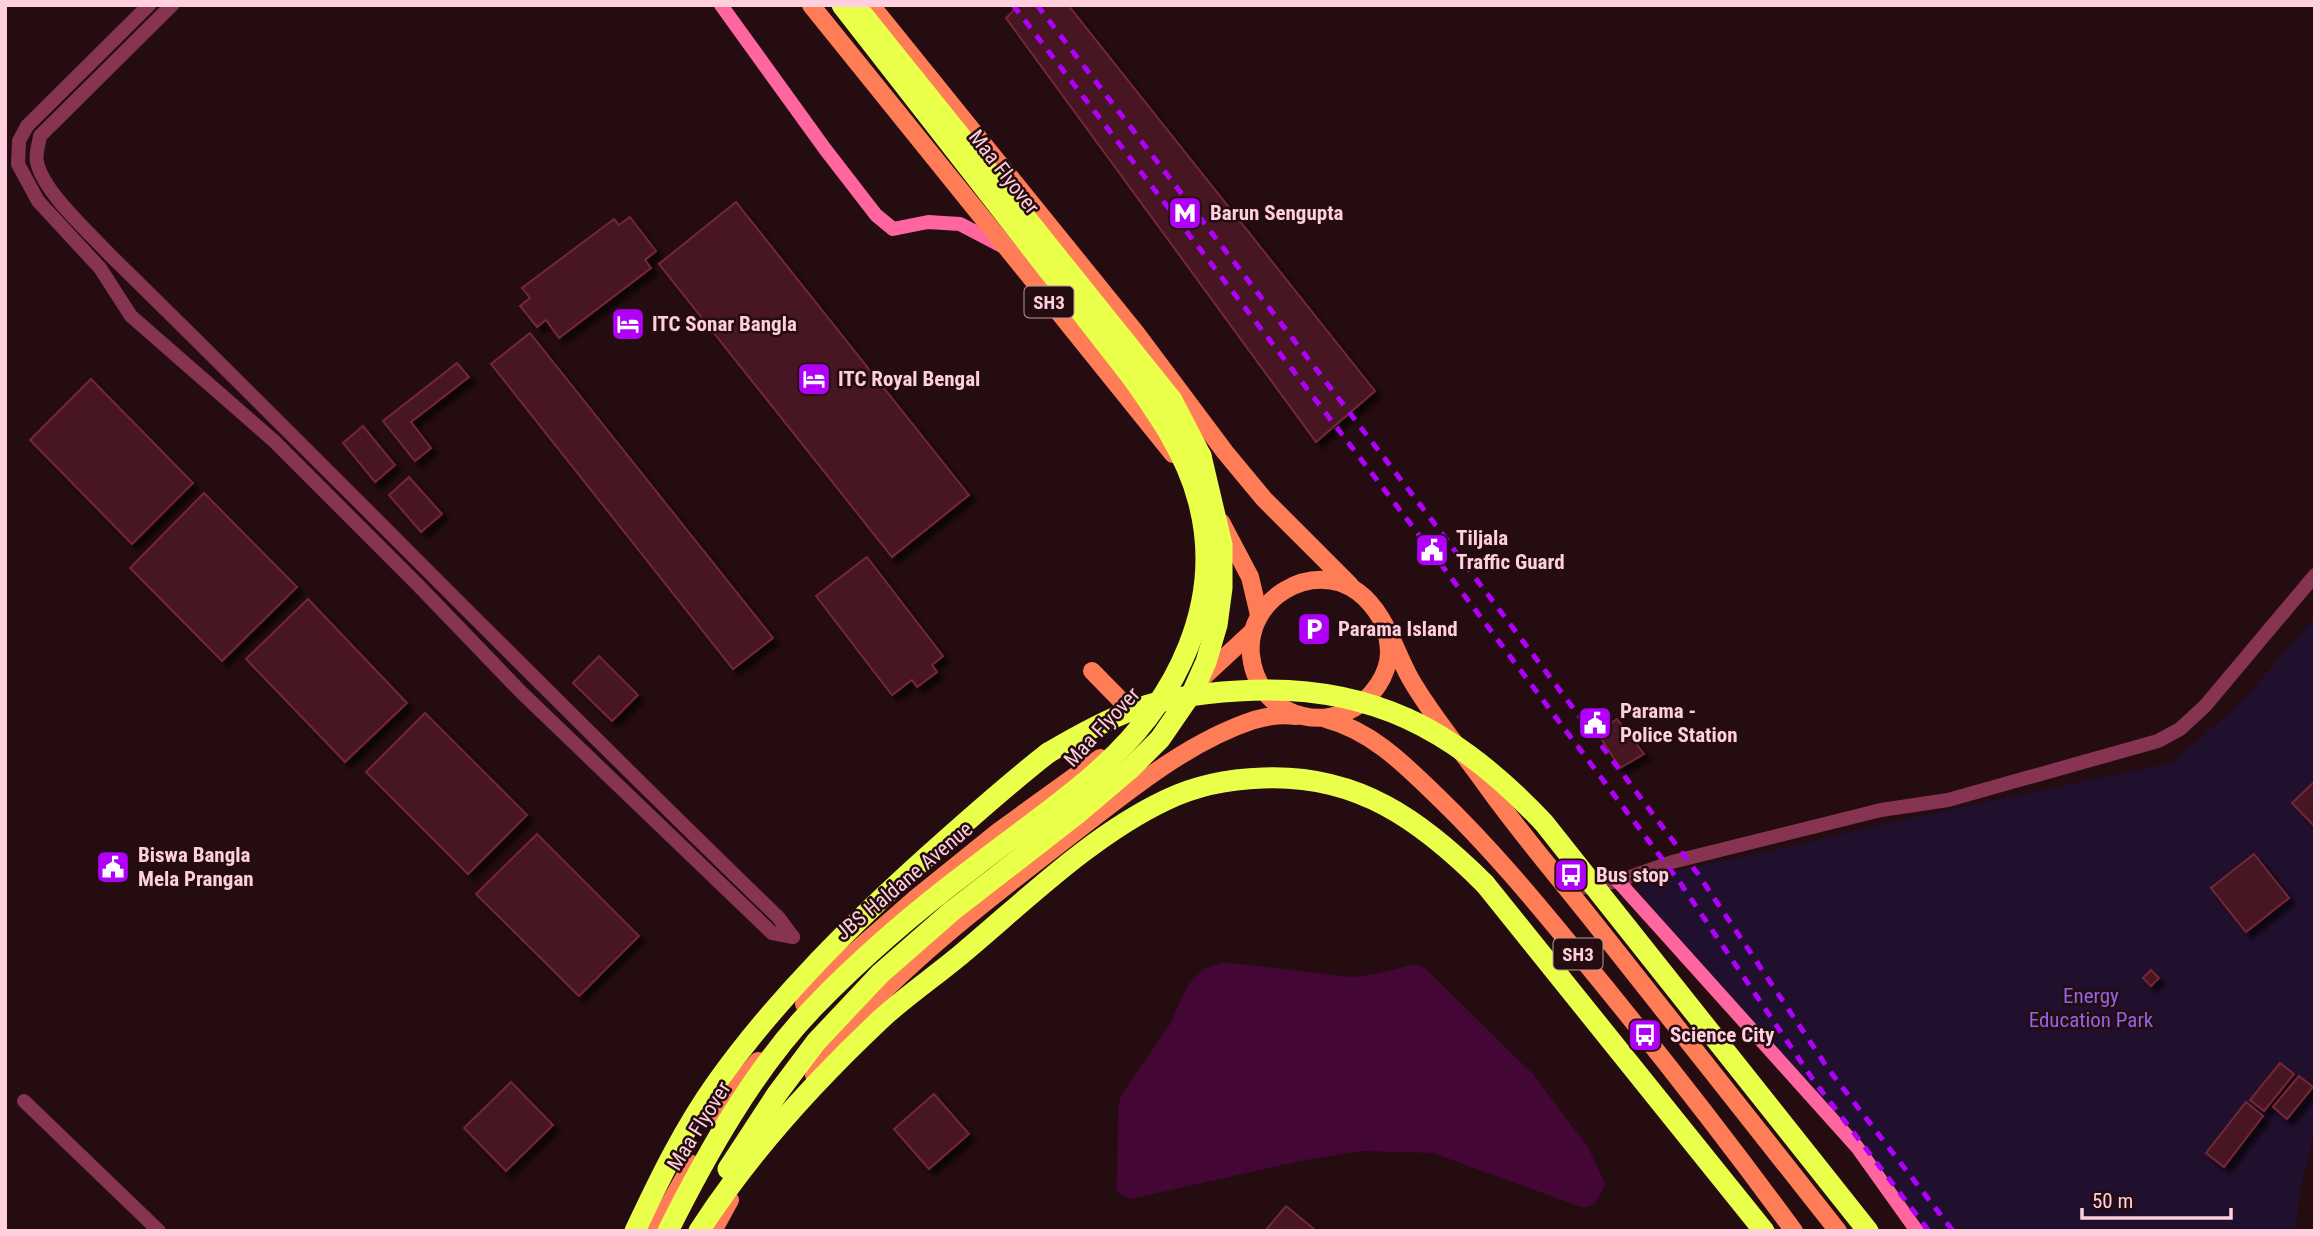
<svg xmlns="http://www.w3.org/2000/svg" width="2320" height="1236" font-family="'Roboto Condensed',sans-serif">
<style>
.green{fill:#210f2e}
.water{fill:#430635}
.building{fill:#461720;stroke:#742736;stroke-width:2;filter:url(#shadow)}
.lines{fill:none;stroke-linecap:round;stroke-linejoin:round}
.street{stroke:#863451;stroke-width:14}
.secondary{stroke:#ff669f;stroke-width:14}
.primary{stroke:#ff7d56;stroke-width:18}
.highway{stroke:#e9ff4a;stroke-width:21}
.rail{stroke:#b000fa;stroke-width:5;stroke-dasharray:10 9;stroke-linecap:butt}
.highway-bridge{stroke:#e9ff4a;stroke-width:21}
.labels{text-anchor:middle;stroke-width:5;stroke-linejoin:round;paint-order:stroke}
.shield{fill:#240c11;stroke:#bd94a0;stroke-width:2}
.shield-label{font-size:19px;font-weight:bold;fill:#ffcfdd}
.street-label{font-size:21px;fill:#ffcfdd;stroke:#240c11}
.poi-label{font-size:21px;font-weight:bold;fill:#ffcfdd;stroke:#240c11;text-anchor:start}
.park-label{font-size:21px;fill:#9363ea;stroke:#240c11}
</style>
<defs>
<filter id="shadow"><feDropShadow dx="6" dy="6" stdDeviation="2" flood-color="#0009"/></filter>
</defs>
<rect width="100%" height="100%" fill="#240c11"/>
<polygon class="green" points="2315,617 2315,1127 2299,1198 2296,1231 1913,1231 1791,1076 1678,942 1639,892 1640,878 1783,848 1914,817 2172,763 2240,703"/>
<polygon class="water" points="1224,962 1352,977 1375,974 1414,964 1425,968 1533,1074 1588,1147 1604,1181 1604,1188 1595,1203 1588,1207 1581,1207 1433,1153 1362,1151 1300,1161 1131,1199 1121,1195 1117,1190 1118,1109 1121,1095 1170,1024 1188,985 1205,968"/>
<g class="building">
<polygon points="1019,5 1068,5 1375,391 1316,442 1006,18"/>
<polygon points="736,202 969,495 892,557 659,264"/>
<polygon points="630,217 656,251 645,260 651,268 559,338 546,320 537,327 520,306 530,298 522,288 614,219 619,225"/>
<polygon points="530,333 773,638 733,669 491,364"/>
<polygon points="457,363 469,377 411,422 431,448 415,461 383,421"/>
<polygon points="91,379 193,483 132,544 30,440"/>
<polygon points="363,426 395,465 375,482 343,443"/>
<polygon points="409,477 442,514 421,532 389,495"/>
<polygon points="204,493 297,587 222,661 130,568"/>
<polygon points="867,557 943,656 932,665 937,672 917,687 912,680 892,695 816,596"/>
<polygon points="308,599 407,703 345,762 246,659"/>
<polygon points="599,656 638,695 612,721 573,683"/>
<polygon points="425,713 527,815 468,874 366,772"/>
<polygon points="1617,719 1644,754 1620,768 1597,732"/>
<polygon points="2315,781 2315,827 2292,803"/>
<polygon points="537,834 639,936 579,996 476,894"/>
<polygon points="2254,854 2289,898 2246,932 2211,888"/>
<polygon points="2151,970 2159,978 2151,986 2143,978"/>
<polygon points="2280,1063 2294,1074 2264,1111 2250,1100"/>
<polygon points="2299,1076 2313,1087 2287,1119 2273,1107"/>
<polygon points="511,1082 553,1125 506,1171 464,1128"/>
<polygon points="934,1094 969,1134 929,1169 894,1129"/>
<polygon points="2246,1102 2263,1116 2224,1167 2206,1153"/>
<polygon points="1286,1206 1314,1229 1313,1231 1265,1231"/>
</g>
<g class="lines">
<g class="street">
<polyline points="149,5 27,126 19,141 18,164 38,201 100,268 131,316 274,441 417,584 522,693 772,933 793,937"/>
<path d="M 172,5 L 40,136 C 39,144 35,154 37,162 C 43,192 90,233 111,256 C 335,475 553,700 778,917 L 793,937"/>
<polyline points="1569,890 1618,881 1672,862 1881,810 1948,800 2158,741 2180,729 2205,706 2315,575"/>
<polyline points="24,1101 159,1231"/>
</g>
<g class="secondary">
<polyline points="721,5 825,149 876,215 893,229 928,222 960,224 1002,246"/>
<polyline points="1618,881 1857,1147 1917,1231"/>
</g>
<g class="primary">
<polyline points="811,5 1173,454"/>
<polyline points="871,5 1136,333 1225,452 1264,499 1350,585"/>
<polyline points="1221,522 1250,577 1259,615"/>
<path d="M 1386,628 C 1387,636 1389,644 1389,652 C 1389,663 1384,676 1378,685 C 1341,740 1258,723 1251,655 C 1245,600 1312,558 1358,592 C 1385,612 1394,649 1410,678 C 1431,715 1461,750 1486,785 C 1523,837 1565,885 1604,935 C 1682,1034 1760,1132 1838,1231"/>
<polyline points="1092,671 1140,720"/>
<polyline points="1199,681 1253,631"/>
<path d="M 1326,719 C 1372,731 1405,765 1438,797 C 1489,846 1534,900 1579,955 C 1653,1045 1725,1137 1794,1231"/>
<polyline points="804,1004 835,969 916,898 999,831 1100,758"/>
<path d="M 814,1075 C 834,1048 854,1021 878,997 C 938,937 1007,885 1074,833 C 1129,791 1187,742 1254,720 C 1268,716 1281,714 1296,716"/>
<polyline points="719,1118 738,1084 758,1061"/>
<polyline points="654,1231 692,1164"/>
<polyline points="713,1231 730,1200"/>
</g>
<g class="highway">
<polyline points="863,15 1172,400 1201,456"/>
<polyline points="1485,884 1764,1231"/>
<path d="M 635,1231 C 659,1180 684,1128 717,1082 C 778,997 853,923 931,853 C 969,819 1007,785 1048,753"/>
</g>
<g class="rail">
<polyline points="1013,5 1416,531 1681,884 1814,1081 1929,1231"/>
<polyline points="1037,5 1431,519 1698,874 1829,1070 1953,1231"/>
</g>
<g class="highway-bridge">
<path d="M 1048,753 C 1075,737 1103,721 1133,710 C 1166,698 1203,693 1238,691 C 1368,682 1456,729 1544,823 L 1868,1231"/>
<polyline points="728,1169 777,1094 816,1042 880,974 952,911 1077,814 1130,769 1160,739 1193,691 1206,662 1217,625 1222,588 1222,545 1201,456"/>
<path d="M 668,1231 C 706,1155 754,1069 813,1008 C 862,957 917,910 973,868 C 1016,834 1062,804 1102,767 C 1176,700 1226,602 1198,500 C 1186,454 1158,414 1131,376 L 842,5"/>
<path d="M 699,1231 C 749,1153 814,1082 881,1019 C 907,995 937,975 964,952 C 1026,900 1092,835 1166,800 C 1197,785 1229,779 1263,778 C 1357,774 1421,820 1485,884"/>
</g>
</g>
<defs>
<g id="metro-square" transform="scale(1.75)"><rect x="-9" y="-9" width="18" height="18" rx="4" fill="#b000fa" stroke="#240c11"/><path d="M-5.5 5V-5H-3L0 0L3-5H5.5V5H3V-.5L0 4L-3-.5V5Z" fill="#fff"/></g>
<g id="hotel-square" transform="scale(1.75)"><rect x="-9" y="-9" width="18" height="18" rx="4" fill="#b000fa" stroke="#240c11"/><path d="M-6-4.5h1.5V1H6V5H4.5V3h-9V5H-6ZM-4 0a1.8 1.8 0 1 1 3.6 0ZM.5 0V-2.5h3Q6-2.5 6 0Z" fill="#fff"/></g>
<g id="civic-square" transform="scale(1.75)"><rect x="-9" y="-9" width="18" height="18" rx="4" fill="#b000fa" stroke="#240c11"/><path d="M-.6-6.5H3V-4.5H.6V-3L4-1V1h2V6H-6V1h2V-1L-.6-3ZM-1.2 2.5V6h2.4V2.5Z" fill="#fff"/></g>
<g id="parking-square" transform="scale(1.75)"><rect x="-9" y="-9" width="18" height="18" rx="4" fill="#b000fa" stroke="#240c11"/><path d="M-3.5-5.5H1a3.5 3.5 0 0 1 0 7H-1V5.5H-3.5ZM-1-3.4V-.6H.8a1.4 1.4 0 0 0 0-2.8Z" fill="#fff"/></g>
<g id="bus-square" transform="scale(1.75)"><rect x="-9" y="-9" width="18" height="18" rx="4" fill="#b000fa" stroke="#240c11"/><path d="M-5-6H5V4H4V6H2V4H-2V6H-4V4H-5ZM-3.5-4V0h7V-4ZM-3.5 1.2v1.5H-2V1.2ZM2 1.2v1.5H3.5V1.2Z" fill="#fff"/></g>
</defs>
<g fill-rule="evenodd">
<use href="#metro-square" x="1185" y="213"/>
<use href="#hotel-square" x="628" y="324"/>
<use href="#hotel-square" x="814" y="379"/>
<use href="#civic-square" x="1432" y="550"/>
<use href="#parking-square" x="1314" y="629"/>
<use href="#civic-square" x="1595" y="723"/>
<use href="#civic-square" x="113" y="867"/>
<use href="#bus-square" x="1571" y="875"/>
<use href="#bus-square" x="1645" y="1035"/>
</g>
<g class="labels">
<g class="shield">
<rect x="1024.5" y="286.5" width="49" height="31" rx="5"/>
<rect x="1553.5" y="938.5" width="49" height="31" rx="5"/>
</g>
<g class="shield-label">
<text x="1049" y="309">SH3</text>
<text x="1578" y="961">SH3</text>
</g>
<g class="street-label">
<text transform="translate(1004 172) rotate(52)" y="7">Maa Flyover</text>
<text transform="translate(1102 727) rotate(-47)" y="7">Maa Flyover</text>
<text transform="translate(904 881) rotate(-40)" y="7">JBS Haldane Avenue</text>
<text transform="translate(699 1126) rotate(-58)" y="7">Maa Flyover</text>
</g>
<g class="poi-label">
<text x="1210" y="220">Barun Sengupta</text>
<text x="652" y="331">ITC Sonar Bangla</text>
<text x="838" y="386">ITC Royal Bengal</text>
<text x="1456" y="545">Tiljala<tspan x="1456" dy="24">Traffic Guard</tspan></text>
<text x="1338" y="636">Parama Island</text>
<text x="1620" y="718">Parama -<tspan x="1620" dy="24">Police Station</tspan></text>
<text x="138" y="862">Biswa Bangla<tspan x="138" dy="24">Mela Prangan</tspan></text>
<text x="1596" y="882">Bus stop</text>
<text x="1670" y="1042">Science City</text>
</g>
<g class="park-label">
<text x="2091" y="1003">Energy<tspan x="2091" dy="24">Education Park</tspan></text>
</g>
</g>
<rect width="2320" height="1236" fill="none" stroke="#ffcfdd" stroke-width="14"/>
<path d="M2082 1208v10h149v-10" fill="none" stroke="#ffcfdd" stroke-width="3.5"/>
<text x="2092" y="1208" font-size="21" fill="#ffcfdd" stroke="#240c11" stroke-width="5" paint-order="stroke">50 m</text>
</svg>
